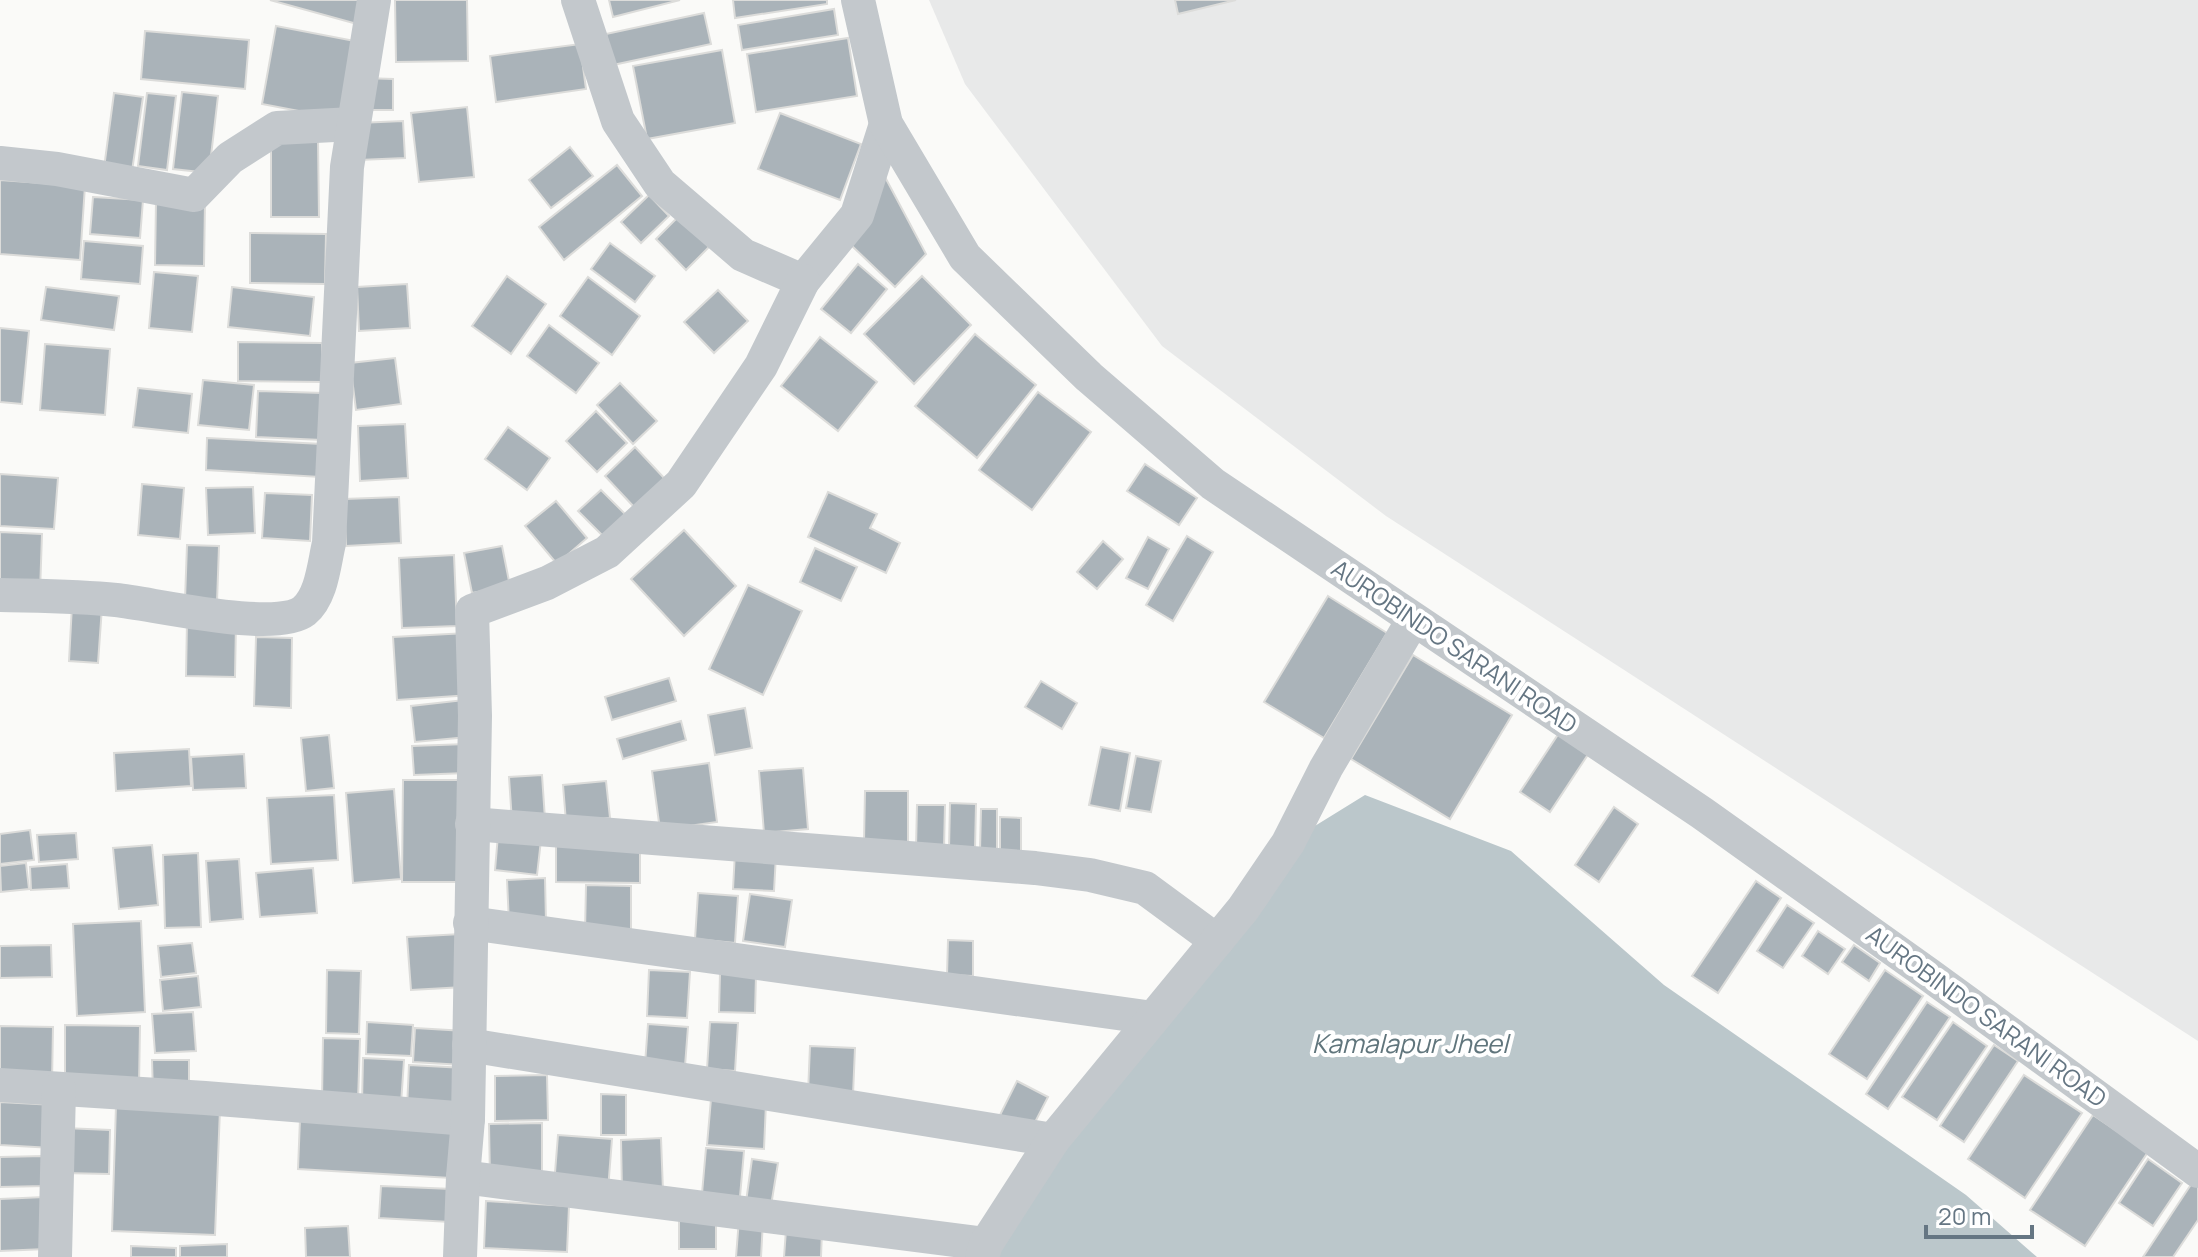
<svg xmlns="http://www.w3.org/2000/svg" width="2198" height="1257" font-family="Manrope,sans-serif">
<style>
.built{fill:#e8e9e9}
.water{fill:#bbc7cb}
.building{fill:#aab3b9;stroke:#dcdcda;stroke-width:2}
.lines{fill:none;stroke-linecap:round;stroke-linejoin:round}
.minor{stroke:#c3c8cc;stroke-width:34}
.labels{text-anchor:middle;stroke-width:8;stroke-linejoin:round;paint-order:stroke}
.street-label{font-size:24px;fill:#657683;stroke:#fff}
.water-label{font-size:26px;font-style:italic;fill:#60757c;stroke:#fff}
</style>
<rect width="100%" height="100%" fill="#fafaf8"/>
<polygon class="built" points="929,0 2198,0 2198,1041 1386,516 1162,346 965,84"/>
<polygon class="water" points="1365,795 1511,851 1664,985 1966,1195 2037,1257 978,1257 1310,829"/>
<g class="building">
<polygon points="270,0 363,0 357,24"/>
<polygon points="395,0 467,0 468,61 396,62"/>
<polygon points="609,0 680,0 613,17"/>
<polygon points="733,0 827,0 827,4 735,18"/>
<polygon points="1175,0 1236,0 1178,14"/>
<polygon points="834,9 838,35 742,50 738,25"/>
<polygon points="704,13 711,44 613,65 606,34"/>
<polygon points="276,26 360,42 346,120 262,104"/>
<polygon points="145,31 249,40 245,89 141,79"/>
<polygon points="848,38 857,96 756,112 747,54"/>
<polygon points="580,44 586,89 496,102 490,56"/>
<polygon points="722,50 735,123 647,139 633,66"/>
<polygon points="364,78 393,79 393,110 364,110"/>
<polygon points="182,92 218,96 209,173 173,169"/>
<polygon points="114,93 143,97 132,171 104,168"/>
<polygon points="147,93 176,96 167,170 138,166"/>
<polygon points="467,107 474,177 419,182 411,113"/>
<polygon points="780,113 861,144 840,200 758,169"/>
<polygon points="403,121 405,158 359,160 358,123"/>
<polygon points="271,139 318,139 319,217 271,217"/>
<polygon points="570,147 593,176 551,208 529,180"/>
<polygon points="617,165 642,196 564,260 539,227"/>
<polygon points="885,177 926,254 895,287 851,245"/>
<polygon points="0,180 85,186 80,260 0,254"/>
<polygon points="649,195 669,216 641,243 621,222"/>
<polygon points="93,197 143,200 140,238 90,234"/>
<polygon points="156,201 205,202 204,266 155,265"/>
<polygon points="679,216 709,247 686,270 656,239"/>
<polygon points="250,233 326,234 325,284 250,283"/>
<polygon points="84,241 143,246 140,284 81,279"/>
<polygon points="610,243 655,276 635,302 591,269"/>
<polygon points="858,264 887,289 851,333 821,309"/>
<polygon points="154,272 198,276 192,332 149,328"/>
<polygon points="507,276 546,304 511,354 472,326"/>
<polygon points="922,276 971,325 914,384 864,334"/>
<polygon points="588,277 640,316 612,355 560,316"/>
<polygon points="407,284 410,328 359,331 357,287"/>
<polygon points="46,287 119,296 114,330 41,320"/>
<polygon points="232,287 314,297 310,336 228,327"/>
<polygon points="718,290 748,321 714,353 684,322"/>
<polygon points="549,325 599,363 576,393 527,356"/>
<polygon points="0,328 29,331 22,404 0,402"/>
<polygon points="975,334 1036,385 977,458 915,406"/>
<polygon points="820,337 877,382 838,431 781,386"/>
<polygon points="238,342 322,343 322,382 238,381"/>
<polygon points="45,344 110,349 105,415 40,410"/>
<polygon points="395,358 401,404 356,410 350,363"/>
<polygon points="203,380 254,385 249,430 198,425"/>
<polygon points="620,383 657,421 633,444 597,405"/>
<polygon points="138,388 192,394 188,433 133,427"/>
<polygon points="258,391 323,393 322,440 256,437"/>
<polygon points="1038,392 1091,432 1032,510 979,470"/>
<polygon points="596,411 627,443 597,472 566,441"/>
<polygon points="405,424 408,478 360,481 358,426"/>
<polygon points="508,427 550,458 527,490 485,459"/>
<polygon points="207,438 322,444 320,477 206,470"/>
<polygon points="635,447 665,479 635,508 605,476"/>
<polygon points="1145,464 1197,498 1179,525 1127,491"/>
<polygon points="0,474 58,478 54,529 0,526"/>
<polygon points="142,484 184,488 180,539 138,535"/>
<polygon points="253,487 255,533 208,535 206,488"/>
<polygon points="601,490 627,516 605,538 578,511"/>
<polygon points="828,492 877,514 870,528 900,543 886,573 808,537"/>
<polygon points="265,493 312,495 310,541 262,538"/>
<polygon points="399,497 401,543 346,546 344,499"/>
<polygon points="556,501 587,538 557,564 525,526"/>
<polygon points="684,530 736,586 684,636 631,579"/>
<polygon points="0,532 42,534 40,592 0,591"/>
<polygon points="1187,536 1213,552 1173,621 1146,605"/>
<polygon points="1148,537 1169,549 1148,589 1126,578"/>
<polygon points="1103,541 1123,559 1097,589 1077,572"/>
<polygon points="187,545 219,546 217,602 185,600"/>
<polygon points="502,546 510,586 472,593 464,553"/>
<polygon points="815,548 857,567 841,601 800,582"/>
<polygon points="454,555 457,626 402,628 399,558"/>
<polygon points="748,585 802,611 763,695 709,669"/>
<polygon points="1328,596 1387,633 1324,738 1264,702"/>
<polygon points="72,605 102,607 98,663 69,661"/>
<polygon points="187,621 236,622 235,677 186,676"/>
<polygon points="467,633 471,695 397,700 393,637"/>
<polygon points="256,637 292,638 291,708 254,706"/>
<polygon points="1413,655 1512,715 1450,819 1351,759"/>
<polygon points="669,678 676,701 612,720 605,697"/>
<polygon points="1041,681 1077,703 1062,729 1025,707"/>
<polygon points="464,700 468,737 415,742 411,706"/>
<polygon points="745,708 752,748 715,755 708,715"/>
<polygon points="681,721 686,740 623,759 617,739"/>
<polygon points="1561,730 1591,750 1550,812 1520,792"/>
<polygon points="329,735 334,788 306,791 301,738"/>
<polygon points="466,744 467,773 414,775 412,746"/>
<polygon points="1101,747 1130,753 1120,811 1089,805"/>
<polygon points="189,749 191,786 116,791 114,753"/>
<polygon points="244,754 246,788 193,790 191,757"/>
<polygon points="1136,756 1161,761 1151,812 1126,808"/>
<polygon points="709,763 717,822 660,830 652,771"/>
<polygon points="803,768 808,829 764,833 759,771"/>
<polygon points="542,775 545,819 512,822 509,777"/>
<polygon points="403,780 468,780 468,882 402,882"/>
<polygon points="606,781 610,818 566,822 563,785"/>
<polygon points="394,789 401,879 353,883 346,793"/>
<polygon points="865,791 908,791 908,842 864,841"/>
<polygon points="334,795 338,860 271,864 267,798"/>
<polygon points="950,803 976,804 975,849 949,849"/>
<polygon points="917,805 945,805 944,849 916,848"/>
<polygon points="1614,807 1638,824 1599,882 1575,865"/>
<polygon points="981,809 997,809 997,851 980,851"/>
<polygon points="1000,817 1021,818 1021,860 1000,860"/>
<polygon points="30,830 34,860 0,864 0,834"/>
<polygon points="76,833 78,859 39,862 37,835"/>
<polygon points="498,835 541,840 537,875 495,870"/>
<polygon points="556,841 640,842 640,883 556,882"/>
<polygon points="152,845 158,905 119,909 113,848"/>
<polygon points="735,852 776,855 774,891 733,889"/>
<polygon points="198,853 201,927 165,928 163,855"/>
<polygon points="239,859 243,919 210,922 206,861"/>
<polygon points="26,863 29,889 1,892 0,866"/>
<polygon points="67,864 69,888 31,890 30,867"/>
<polygon points="313,868 317,913 260,917 256,873"/>
<polygon points="545,878 546,922 509,923 507,880"/>
<polygon points="1756,881 1781,898 1718,993 1692,976"/>
<polygon points="586,885 631,886 631,933 585,932"/>
<polygon points="698,893 738,896 735,943 695,939"/>
<polygon points="750,894 792,900 785,947 743,941"/>
<polygon points="1787,905 1814,923 1783,968 1757,951"/>
<polygon points="141,921 145,1012 77,1016 73,924"/>
<polygon points="1818,931 1845,949 1828,974 1802,956"/>
<polygon points="461,934 464,987 411,990 407,937"/>
<polygon points="948,940 973,941 973,976 947,975"/>
<polygon points="192,943 196,973 161,977 158,946"/>
<polygon points="51,945 52,977 0,978 0,946"/>
<polygon points="1854,945 1880,963 1869,981 1842,962"/>
<polygon points="327,970 361,971 359,1034 326,1033"/>
<polygon points="649,970 690,972 687,1018 647,1016"/>
<polygon points="1885,970 1923,996 1867,1079 1829,1054"/>
<polygon points="720,973 756,975 755,1013 719,1012"/>
<polygon points="198,976 201,1007 163,1011 160,980"/>
<polygon points="1927,1002 1950,1017 1888,1109 1866,1094"/>
<polygon points="193,1012 196,1051 155,1053 152,1014"/>
<polygon points="367,1022 413,1025 411,1056 366,1054"/>
<polygon points="710,1022 738,1023 735,1071 707,1069"/>
<polygon points="1953,1022 1987,1046 1937,1120 1902,1097"/>
<polygon points="648,1024 688,1027 685,1066 645,1064"/>
<polygon points="65,1025 140,1026 139,1085 65,1085"/>
<polygon points="0,1026 53,1027 52,1083 0,1082"/>
<polygon points="415,1028 465,1031 463,1065 413,1062"/>
<polygon points="323,1038 360,1039 358,1101 322,1100"/>
<polygon points="1994,1045 2018,1061 1964,1142 1940,1126"/>
<polygon points="810,1046 855,1048 853,1095 808,1093"/>
<polygon points="363,1058 404,1060 401,1104 362,1102"/>
<polygon points="152,1060 189,1060 189,1092 153,1093"/>
<polygon points="409,1065 465,1068 463,1110 407,1108"/>
<polygon points="547,1075 548,1120 495,1121 495,1076"/>
<polygon points="2024,1075 2082,1113 2025,1198 1968,1159"/>
<polygon points="1017,1081 1048,1097 1031,1130 1000,1115"/>
<polygon points="601,1094 626,1095 626,1135 601,1135"/>
<polygon points="711,1099 766,1103 764,1149 707,1145"/>
<polygon points="0,1102 55,1105 52,1148 0,1145"/>
<polygon points="116,1105 220,1109 215,1235 112,1231"/>
<polygon points="2093,1115 2148,1152 2085,1246 2030,1210"/>
<polygon points="300,1119 454,1127 451,1178 298,1169"/>
<polygon points="542,1123 542,1178 490,1179 489,1124"/>
<polygon points="64,1128 110,1130 109,1174 63,1173"/>
<polygon points="558,1135 612,1139 608,1190 554,1185"/>
<polygon points="661,1138 663,1191 622,1193 621,1140"/>
<polygon points="706,1148 744,1151 739,1208 701,1205"/>
<polygon points="43,1156 44,1186 0,1187 0,1157"/>
<polygon points="752,1159 778,1163 770,1212 745,1209"/>
<polygon points="2148,1159 2182,1183 2153,1226 2119,1203"/>
<polygon points="2192,1183 2198,1186 2198,1220 2173,1257 2143,1257"/>
<polygon points="381,1186 452,1189 450,1222 379,1218"/>
<polygon points="44,1197 46,1249 0,1251 0,1199"/>
<polygon points="486,1201 569,1206 567,1252 484,1248"/>
<rect x="679" y="1218" width="37" height="31"/>
<polygon points="739,1219 763,1221 761,1257 736,1257"/>
<polygon points="348,1226 350,1257 306,1257 305,1228"/>
<polygon points="786,1230 822,1231 821,1257 784,1257"/>
<polygon points="227,1244 227,1257 180,1257 180,1246"/>
<polygon points="131,1246 176,1248 176,1257 131,1257"/>
</g>
<g class="lines">
<g class="minor">
<polyline points="578,0 618,121 660,184 743,255 803,281 857,215 886,124"/>
<polyline points="858,0 886,124 965,257 1089,377 1213,484 1702,813 1928,974 2198,1171"/>
<polyline points="0,163 57,169 194,195 230,158 277,128 353,124"/>
<path d="M 0,595 C 39,596 78,596 116,600 C 154,604 276,633 304,611 C 322,596 324,564 329,543 L 347,167 L 374,0"/>
<polyline points="472,824 1035,868 1090,875 1145,888 1217,941"/>
<polyline points="470,923 1153,1018"/>
<polyline points="469,1045 1053,1140"/>
<polyline points="0,1085 205,1098 468,1119"/>
<polyline points="463,1177 986,1244"/>
<polyline points="55,1257 59,1089"/>
<polyline points="460,1257 463,1177 468,1119 475,716 472,611 547,583 607,552 681,484 761,366 803,281"/>
<polyline points="982,1257 986,1244 1053,1140 1243,909 1288,843 1326,768 1413,620"/>
</g>
</g>
<g class="labels">
<g class="street-label">
<text transform="translate(1454 647) rotate(34)" y="8">AUROBINDO SARANI ROAD</text>
<text transform="translate(1986 1017) rotate(36)" y="8">AUROBINDO SARANI ROAD</text>
</g>
<g class="water-label">
<text x="1410" y="1053">Kamalapur Jheel</text>
</g>
</g>
<path d="M1926 1225v12h106v-12" fill="none" stroke="#657683" stroke-width="4"/>
<text x="1938" y="1225" font-size="24" fill="#657683" stroke="#ffffff" stroke-width="6" paint-order="stroke">20 m</text>
</svg>
